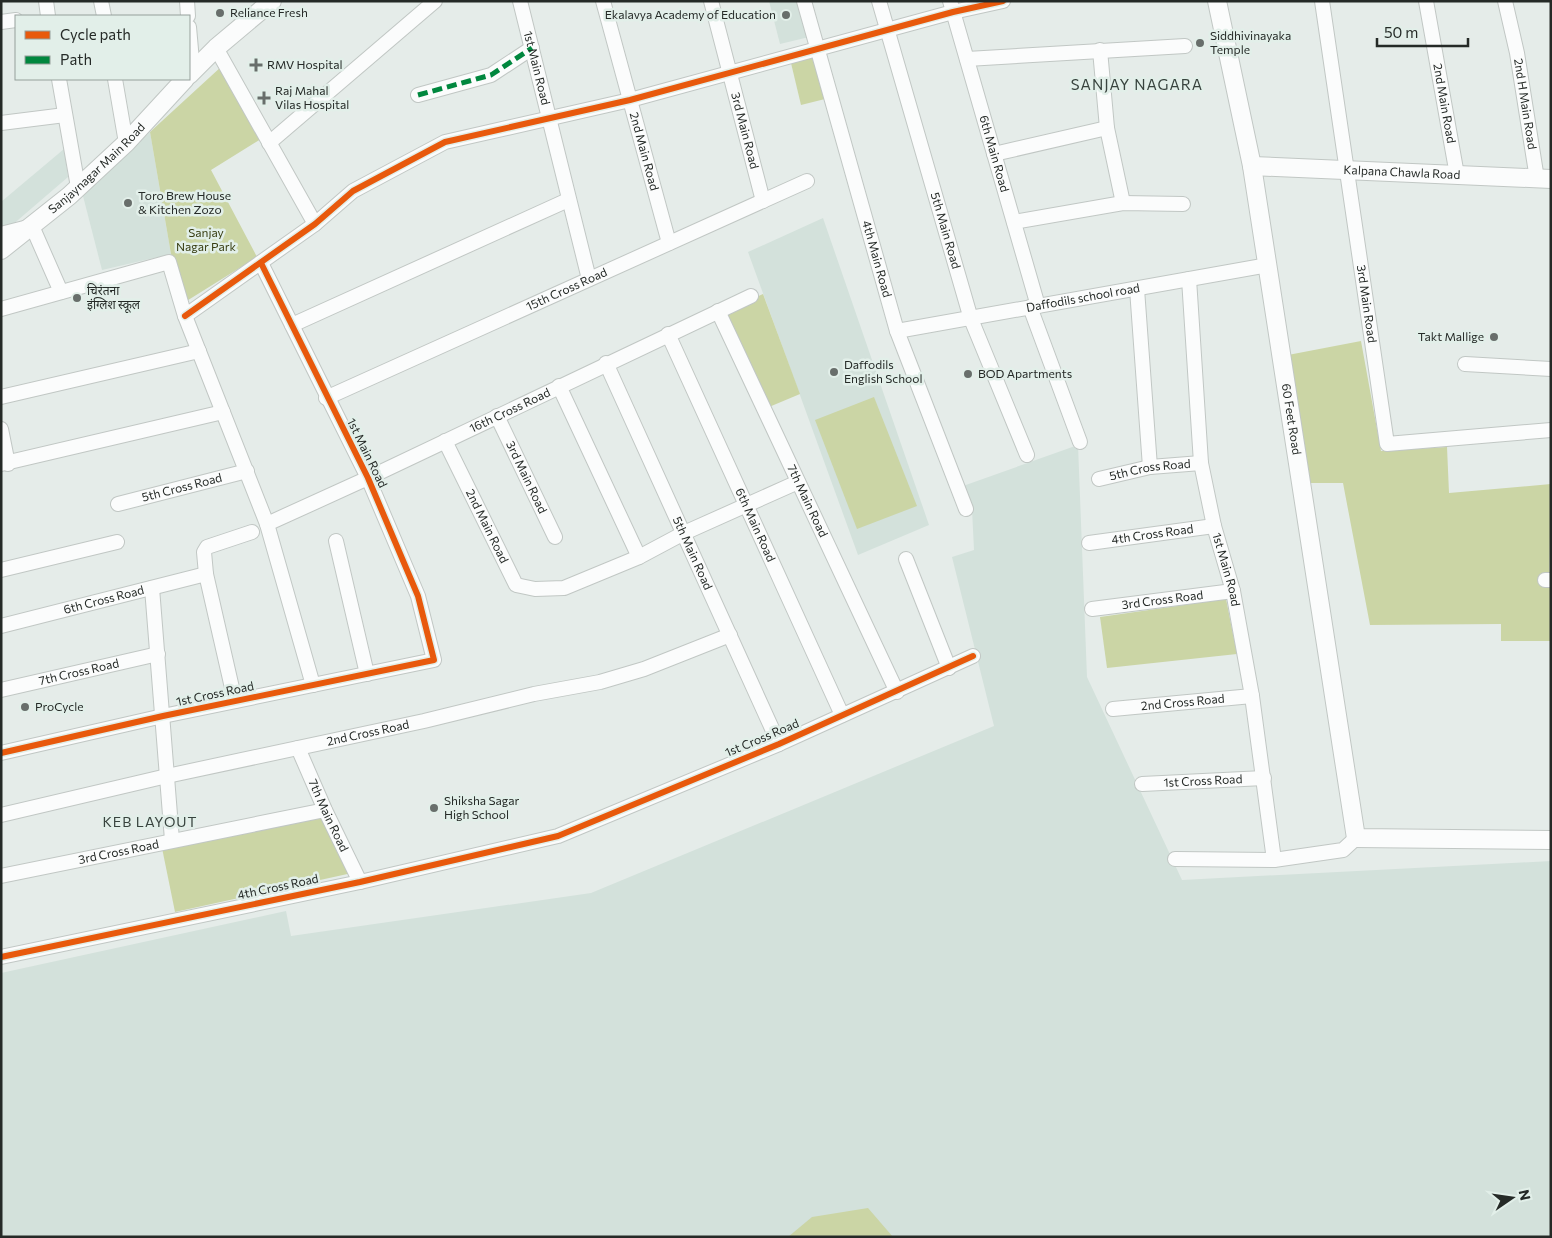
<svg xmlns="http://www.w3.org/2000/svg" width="1552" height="1238" font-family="Commissioner,'Noto Sans Devanagari',sans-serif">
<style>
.built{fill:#d3e1db}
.green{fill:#cbd5a5}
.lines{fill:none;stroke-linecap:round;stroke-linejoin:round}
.minor-casing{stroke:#c1c7c4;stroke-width:16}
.tertiary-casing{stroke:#c1c7c4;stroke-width:20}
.minor{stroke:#fbfcfc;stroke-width:14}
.tertiary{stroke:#fbfcfc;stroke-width:18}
.quiet{stroke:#00873e;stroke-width:5;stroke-dasharray:10 5;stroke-linecap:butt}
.cycleway-casing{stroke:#e2efe9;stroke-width:9}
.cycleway{stroke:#e8590c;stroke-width:6}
.poi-dot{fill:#686e6b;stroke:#e2efe9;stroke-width:2}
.labels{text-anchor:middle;stroke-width:5;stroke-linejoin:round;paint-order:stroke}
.poi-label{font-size:12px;fill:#252a27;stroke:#e2efe9;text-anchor:start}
.street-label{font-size:12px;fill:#252a27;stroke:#e2efe9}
.park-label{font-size:12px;fill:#383e13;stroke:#e2efe9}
.neighbourhood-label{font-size:14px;letter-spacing:1px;fill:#38433e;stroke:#e2efe9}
.quarter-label{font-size:15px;letter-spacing:1px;fill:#38433e;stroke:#e2efe9}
</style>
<rect width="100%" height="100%" fill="#e5ece9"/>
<g class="built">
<polygon points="769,1 800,1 809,37 780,44"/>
<polygon points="150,132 171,254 102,270 83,196"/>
<polygon points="64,149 68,177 11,226 1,229 1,202"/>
<polygon points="823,218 929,525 858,555 748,252"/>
<polygon points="1078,445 1087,677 1182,880 1551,861 1551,1237 1,1237 1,973 286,911 291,936 591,893 994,726 952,557 974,550 972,509 963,486"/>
</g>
<g class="green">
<polygon points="818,56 829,98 801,105 791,63"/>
<polygon points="222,66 261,139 211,170 257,257 185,302 171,254 150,132"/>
<polygon points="763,294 800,394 769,407 723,312"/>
<polygon points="1361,341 1381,451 1447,447 1449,493 1551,484 1549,587 1551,588 1551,641 1501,641 1501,624 1370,625 1343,483 1308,483 1288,355"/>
<polygon points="874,397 917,506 857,529 815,420"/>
<polygon points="1226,599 1237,654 1107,668 1100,617"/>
<polygon points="322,814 352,873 175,912 162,848"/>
<polygon points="868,1208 893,1237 788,1237 812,1217"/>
</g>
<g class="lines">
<g class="minor-casing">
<g id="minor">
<polyline points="46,1 48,16"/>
<polyline points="101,1 104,16"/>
<polyline points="187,1 188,16"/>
<path id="s1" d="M 520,1 L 589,279"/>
<path id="s2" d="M 603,1 L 669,243"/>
<path id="s3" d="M 711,1 L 763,201"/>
<path id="s4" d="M 804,1 L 897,331 L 966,509"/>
<path id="s5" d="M 879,1 L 971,319 L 1027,455"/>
<path id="s6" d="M 950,1 L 1038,306"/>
<path id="s7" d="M 1322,1 L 1387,444 L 1551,430"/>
<path id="s8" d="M 1426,1 L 1457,175"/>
<path id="s9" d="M 1505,1 L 1517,53 L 1537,179"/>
<polyline points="1,22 16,20"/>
<polyline points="189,27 193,72"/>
<polyline points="216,48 315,224"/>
<polyline points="1100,50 1107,128 1123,203"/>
<polyline points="967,59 1185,46"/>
<polyline points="59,79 78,187"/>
<polyline points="115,79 126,143"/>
<polyline points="418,95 491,75 532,48"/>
<polyline points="1,123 65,115"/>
<polyline points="269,143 435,1"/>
<polyline points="994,154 1107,128"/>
<polyline points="1014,222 1123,203 1183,204"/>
<polyline points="1,234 32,226 61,292"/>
<path id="s10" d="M 1189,279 L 1201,463 L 1214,526 L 1233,591 L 1252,696 L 1274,860"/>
<polyline points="1137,289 1150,467"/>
<polyline points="1030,307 1080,442"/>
<polyline points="1,309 169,262 185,316 267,524 313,685"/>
<path id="s11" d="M 718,311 L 897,692"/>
<polyline points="185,316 315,224 353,191 445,142 630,100 953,12 1003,1"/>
<polyline points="292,325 568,200"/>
<path id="s12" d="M 897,331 L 1268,265"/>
<path id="s13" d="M 668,334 L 842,715"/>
<path id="s14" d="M 606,363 L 779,744"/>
<polyline points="1465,364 1551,369"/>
<polyline points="559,386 639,557"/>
<polyline points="1,397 199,351"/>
<path id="s15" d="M 326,398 L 807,181"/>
<path id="s16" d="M 497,416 L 555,537"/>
<polyline points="1,429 8,464"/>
<path id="s17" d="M 445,441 L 516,585 L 535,589 L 564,588 L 639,557 L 684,533 L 798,482"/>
<polyline points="1,464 223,412"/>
<path id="s18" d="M 1099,479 L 1150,467 L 1201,463"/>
<path id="s19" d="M 118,504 L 247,471"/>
<path id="s20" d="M 267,524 L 368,478 L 751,296"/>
<polyline points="336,541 367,674"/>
<path id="s21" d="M 1089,543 L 1214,526"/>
<polyline points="906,559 949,668"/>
<polyline points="1,570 117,542"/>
<polyline points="1545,580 1551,580"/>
<polyline points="152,588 172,840"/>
<path id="s22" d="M 1092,609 L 1233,591"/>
<path id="s23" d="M 1,626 L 206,574"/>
<path id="s24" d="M 1,690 L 158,654"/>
<polyline points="235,701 206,574 204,552 207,547 252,532"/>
<path id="s25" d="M 1113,709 L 1252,696"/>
<path id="s26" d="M 298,748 L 325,810 L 360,882"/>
<polyline points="1,753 163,716 434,660 418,596 368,478 261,263"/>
<path id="s27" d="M 1142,784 L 1264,778"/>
<path id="s28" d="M 1,815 L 167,776 L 424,721 L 534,694 L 600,682 L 644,669 L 730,635"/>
<polyline points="1175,859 1274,860 1343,850 1356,838"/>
<path id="s29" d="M 1,876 L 325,810"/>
<polyline points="1,957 360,882 558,836 779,744 973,656"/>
</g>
</g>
<g class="tertiary-casing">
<g id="tertiary">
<path id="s30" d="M 1217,1 L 1252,166 L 1356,838 L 1551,840"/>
<polyline points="189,75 216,48 272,1"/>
<path id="s31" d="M 1252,166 L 1551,179"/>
<path id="s32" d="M 1,250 L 69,196 L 126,143 L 185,79"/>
</g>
</g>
<use href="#minor" class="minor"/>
<use href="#tertiary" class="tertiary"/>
<polyline class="quiet" points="418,95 491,75 532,48"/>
<g class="cycleway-casing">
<g id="cycleway">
<polyline points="185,316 315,224 353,191 445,142 630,100 953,12 1003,1"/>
<polyline points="1,753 163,716 434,660 418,596 368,478 261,263"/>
<polyline points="1,957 360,882 558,836 779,744 973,656"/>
</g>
</g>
<use href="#cycleway" class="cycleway"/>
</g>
<g class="poi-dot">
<circle cx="220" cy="13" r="5"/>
<circle cx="786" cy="15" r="5"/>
<circle cx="1200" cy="43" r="5"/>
<path d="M253.5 57.5h5v5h5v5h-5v5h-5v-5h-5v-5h5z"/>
<path d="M261.5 90.5h5v5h5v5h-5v5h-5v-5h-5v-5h5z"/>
<circle cx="128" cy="203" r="5"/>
<circle cx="77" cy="298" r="5"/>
<circle cx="1494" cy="337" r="5"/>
<circle cx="834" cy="372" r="5"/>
<circle cx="968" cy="374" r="5"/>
<circle cx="25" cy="707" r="5"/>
<circle cx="434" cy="808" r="5"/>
</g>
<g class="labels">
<g class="poi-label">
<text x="230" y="17">Reliance Fresh</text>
<text x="776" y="19" text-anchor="end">Ekalavya Academy of Education</text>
<text x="1210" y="40">Siddhivinayaka<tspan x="1210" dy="14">Temple</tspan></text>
<text x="267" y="69">RMV Hospital</text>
<text x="275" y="95">Raj Mahal<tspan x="275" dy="14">Vilas Hospital</tspan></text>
<text x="138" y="200">Toro Brew House<tspan x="138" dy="14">&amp; Kitchen Zozo</tspan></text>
<text x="87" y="295">चिरंतना<tspan x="87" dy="14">इंग्लिश स्कूल</tspan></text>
<text x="1484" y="341" text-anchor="end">Takt Mallige</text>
<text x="844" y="369">Daffodils<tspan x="844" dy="14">English School</tspan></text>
<text x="978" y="378">BOD Apartments</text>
<text x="35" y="711">ProCycle</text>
<text x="444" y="805">Shiksha Sagar<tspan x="444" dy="14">High School</tspan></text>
</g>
<g class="street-label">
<text dy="4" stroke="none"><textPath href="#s1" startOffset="69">1st Main Road</textPath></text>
<text dy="4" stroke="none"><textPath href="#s8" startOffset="104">2nd Main Road</textPath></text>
<text dy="4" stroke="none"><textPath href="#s9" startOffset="105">2nd H Main Road</textPath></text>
<text dy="4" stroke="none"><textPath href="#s3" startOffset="134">3rd Main Road</textPath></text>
<text dy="4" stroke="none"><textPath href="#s2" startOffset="156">2nd Main Road</textPath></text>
<text dy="4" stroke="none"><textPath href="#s6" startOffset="159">6th Main Road</textPath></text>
<text dy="4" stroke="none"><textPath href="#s32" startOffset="126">Sanjaynagar Main Road</textPath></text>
<text dy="4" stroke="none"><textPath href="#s31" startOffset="150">Kalpana Chawla Road</textPath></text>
<text dy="4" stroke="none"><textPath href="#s5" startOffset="239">5th Main Road</textPath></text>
<text dy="4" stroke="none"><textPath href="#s4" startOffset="268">4th Main Road</textPath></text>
<text dy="4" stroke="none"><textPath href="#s15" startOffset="264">15th Cross Road</textPath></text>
<text dy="4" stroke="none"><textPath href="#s12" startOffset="189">Daffodils school road</textPath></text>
<text dy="4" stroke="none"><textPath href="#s7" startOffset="306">3rd Main Road</textPath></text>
<text dy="4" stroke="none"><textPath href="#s20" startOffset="268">16th Cross Road</textPath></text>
<text dy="4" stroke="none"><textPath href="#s30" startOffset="425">60 Feet Road</textPath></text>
<text transform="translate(367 453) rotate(64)" y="4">1st Main Road</text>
<text dy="4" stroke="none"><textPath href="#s18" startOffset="52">5th Cross Road</textPath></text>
<text dy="4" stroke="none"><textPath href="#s16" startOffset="68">3rd Main Road</textPath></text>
<text dy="4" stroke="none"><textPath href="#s19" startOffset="66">5th Cross Road</textPath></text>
<text dy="4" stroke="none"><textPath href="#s11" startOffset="210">7th Main Road</textPath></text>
<text dy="4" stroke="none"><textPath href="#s13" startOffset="210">6th Main Road</textPath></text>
<text dy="4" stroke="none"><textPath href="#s17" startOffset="95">2nd Main Road</textPath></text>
<text dy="4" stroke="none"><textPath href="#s21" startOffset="64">4th Cross Road</textPath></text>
<text dy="4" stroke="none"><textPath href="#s14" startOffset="209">5th Main Road</textPath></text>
<text dy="4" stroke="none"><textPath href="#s10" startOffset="294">1st Main Road</textPath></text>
<text dy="4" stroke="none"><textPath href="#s23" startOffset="106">6th Cross Road</textPath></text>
<text dy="4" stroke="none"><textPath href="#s22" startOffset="71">3rd Cross Road</textPath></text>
<text dy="4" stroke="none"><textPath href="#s24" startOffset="80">7th Cross Road</textPath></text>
<text transform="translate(215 694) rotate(-12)" y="4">1st Cross Road</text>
<text dy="4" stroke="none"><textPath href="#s25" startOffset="70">2nd Cross Road</textPath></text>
<text dy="4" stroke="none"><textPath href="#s28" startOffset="376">2nd Cross Road</textPath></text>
<text transform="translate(762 738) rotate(-23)" y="4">1st Cross Road</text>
<text dy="4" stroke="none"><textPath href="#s27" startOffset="61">1st Cross Road</textPath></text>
<text dy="4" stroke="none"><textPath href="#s26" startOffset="74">7th Main Road</textPath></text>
<text dy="4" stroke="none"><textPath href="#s29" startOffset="120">3rd Cross Road</textPath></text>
<text transform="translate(278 887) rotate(-12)" y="4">4th Cross Road</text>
</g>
<g class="park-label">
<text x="206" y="237">Sanjay<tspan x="206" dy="14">Nagar Park</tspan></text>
</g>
<g class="neighbourhood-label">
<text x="150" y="827">KEB LAYOUT</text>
</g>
<g class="quarter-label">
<text x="1137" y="90">SANJAY NAGARA</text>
</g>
</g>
<rect width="1552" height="1238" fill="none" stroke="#252a27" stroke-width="5"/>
<rect x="15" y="15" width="175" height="65" fill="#e2efe9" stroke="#96a09b"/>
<rect x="25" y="31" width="25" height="8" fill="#e8590c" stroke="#96a09b"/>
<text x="60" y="40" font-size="15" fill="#252a27">Cycle path</text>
<rect x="25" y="56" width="25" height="8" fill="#00873e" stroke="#96a09b"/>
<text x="60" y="65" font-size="15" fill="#252a27">Path</text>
<g transform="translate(1512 1198) rotate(77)" stroke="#e2efe9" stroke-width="4" paint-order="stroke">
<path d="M0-4L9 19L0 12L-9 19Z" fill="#252a27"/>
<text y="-8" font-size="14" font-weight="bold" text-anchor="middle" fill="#252a27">N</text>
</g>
<path d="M1377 38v8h91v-8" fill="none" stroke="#252a27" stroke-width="2.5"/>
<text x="1384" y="38" font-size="15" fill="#252a27" stroke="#e2efe9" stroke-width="4" paint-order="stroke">50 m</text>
</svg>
